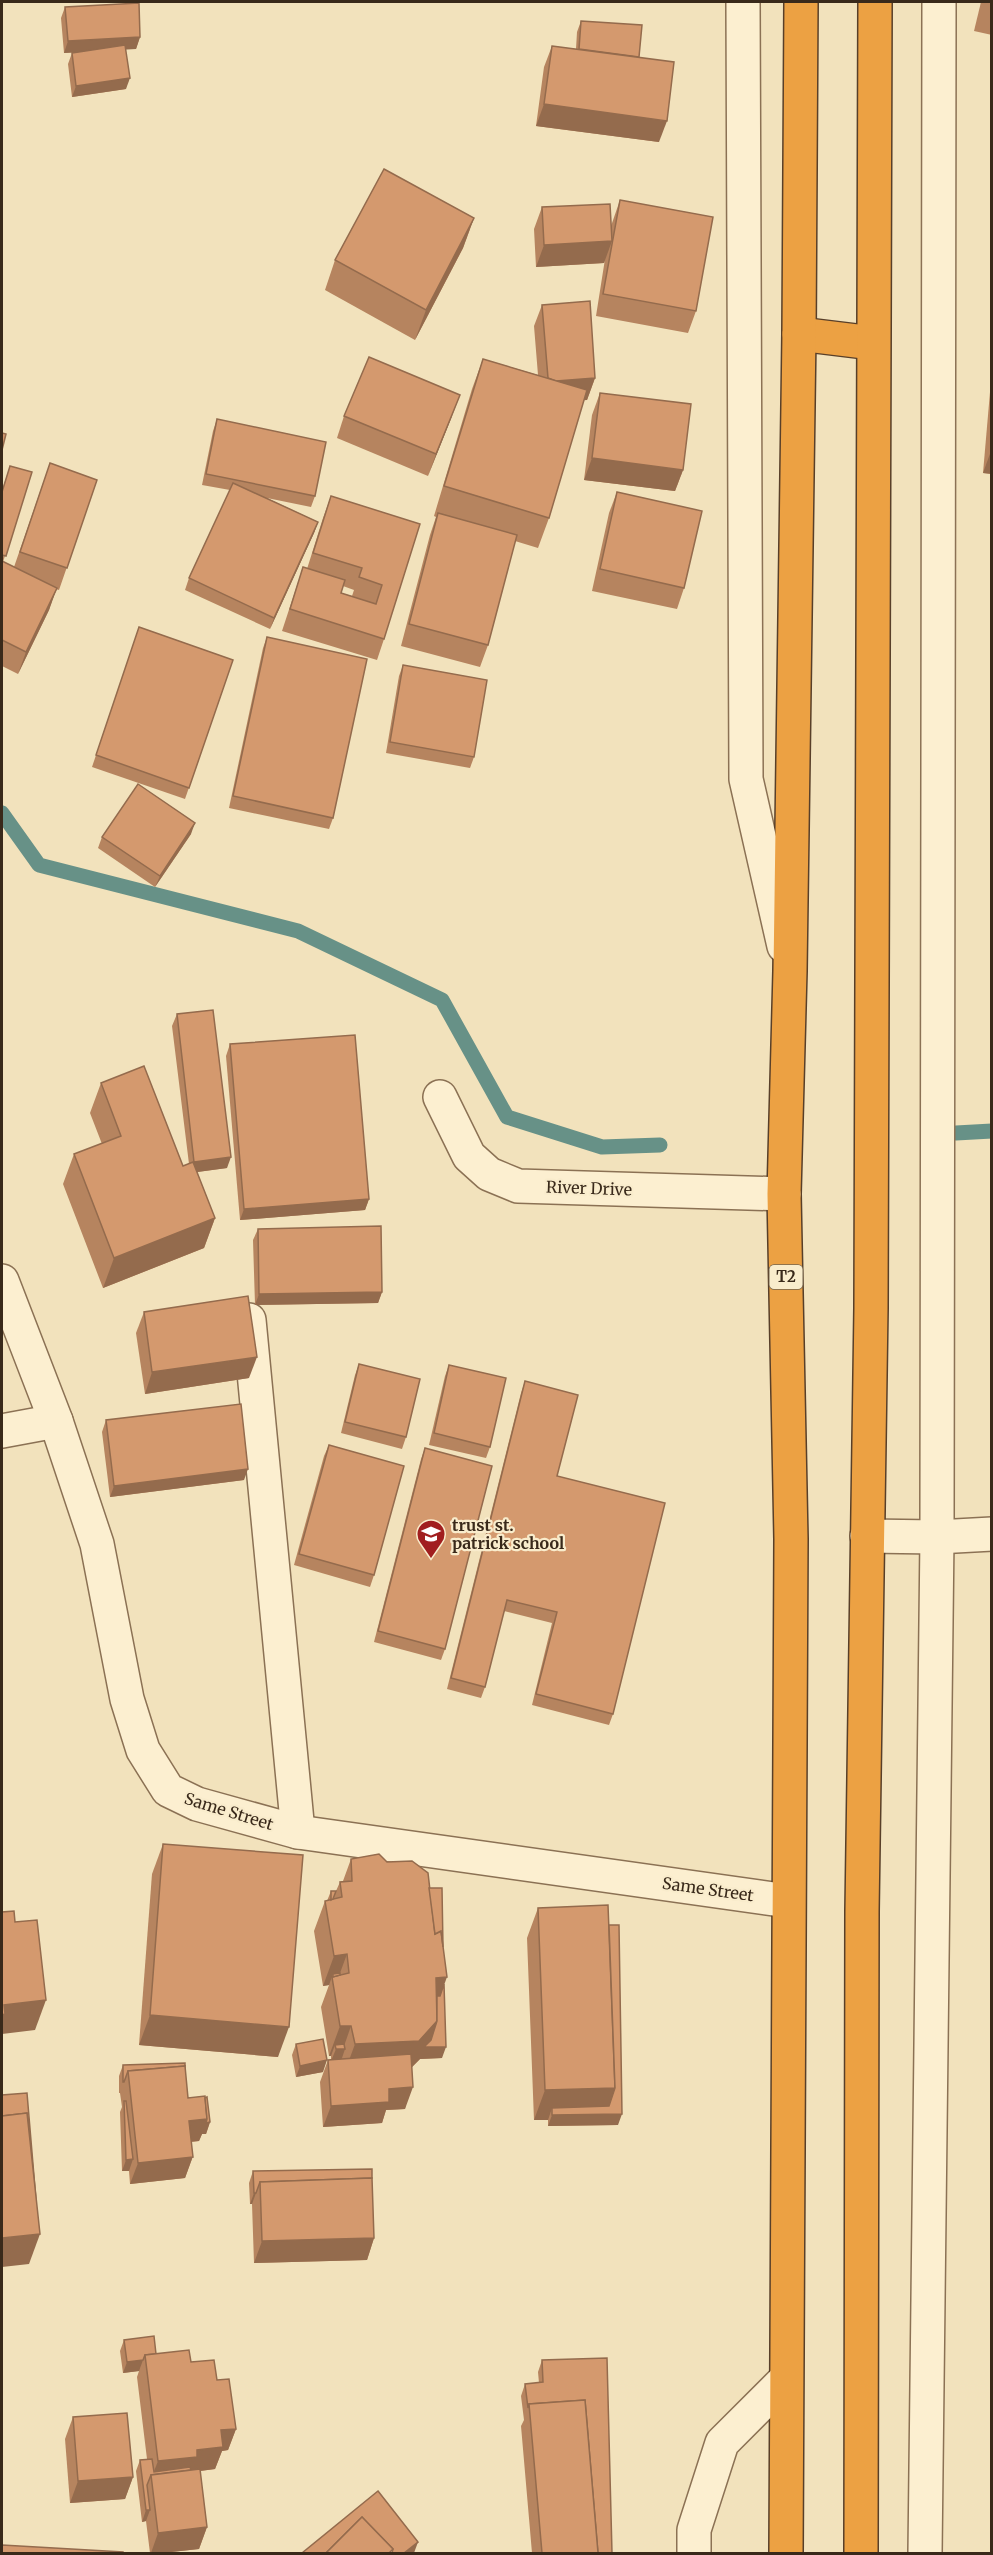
<svg xmlns="http://www.w3.org/2000/svg" width="993" height="2555" font-family="Merriweather,serif">
<style>
.lines{fill:none;stroke-linecap:round;stroke-linejoin:round}
.stream{stroke:#679187;stroke-width:15}
.minor-casing{stroke:#8b7154;stroke-width:36}
.highway-casing{stroke:#583f29;stroke-width:36}
.minor{stroke:#fcefd0;stroke-width:33}
.highway{stroke:#eca143;stroke-width:33}
.wall{fill:#b6845f;fill-rule:evenodd}
.shaded-wall{fill:#946b4d}
.building{fill:#d4996e;stroke:#946b4d;stroke-width:1.5}
.labels{text-anchor:middle;stroke-width:4.5;stroke-linejoin:round;paint-order:stroke}
.shield{fill:#f9eccc;stroke:#73644f;stroke-width:1.5}
.shield-label{font-size:15px;font-weight:bold;fill:#39291a}
.street-label{font-size:16px;fill:#39291a;stroke:#f9eccc}
.poi-label{font-size:16px;font-weight:bold;fill:#39291a;stroke:#f9eccc;text-anchor:start}
</style>
<rect width="100%" height="100%" fill="#f2e2bc"/>
<g class="lines">
<g class="stream">
<polyline points="2,813 39,865 298,931 442,1000 507,1117 602,1147 660,1145"/>
<polyline points="956,1133 992,1131"/>
</g>
<g class="minor-casing">
<g id="minor">
<polyline points="743,2 746,779 784,946"/>
<polyline points="440,1097 469,1156 489,1174 518,1186 784,1194"/>
<polyline points="2,1281 56,1421 97,1544 127,1699 143,1750 168,1790 197,1804 298,1832 788,1901"/>
<polyline points="249,1320 298,1832"/>
<polyline points="2,1431 56,1421"/>
<polyline points="867,1536 937,1537 992,1534"/>
<polyline points="694,2554 694,2530 722,2443 785,2380"/>
<polyline points="925,2554 937,1537 939,2"/>
</g>
</g>
<g class="highway-casing">
<g id="highway">
<polyline points="799,334 873,343"/>
<polyline points="786,2554 791,1539 784,1194 790,971 799,334 801,2"/>
<polyline points="861,2554 862,1911 871,1308 875,2"/>
</g>
</g>
<use href="#minor" class="minor"/>
<use href="#highway" class="highway"/>
</g>
<g class="wall">
<polygon points="981,2 992,2 992,35 974,31"/>
<polygon points="65,7 140,37 136,49 126,49 126,89 72,97 68,64 72,53 77,52 64,53 61,18"/>
<polygon points="581,21 639,57 659,142 536,126 544,67 552,46 576,49 577,32"/>
<polygon points="620,200 696,311 688,333 596,316 605,259 604,263 536,267 534,229 542,207 611,226"/>
<polygon points="474,218 463,248 415,340 325,290 335,260"/>
<polygon points="542,305 595,378 587,400 584,400 549,518 538,548 515,541 488,645 480,667 401,646 430,535 436,517 434,516 472,389 483,359 538,375 534,326"/>
<polygon points="992,369 992,474 983,473"/>
<polygon points="600,393 683,470 675,491 584,480 592,415"/>
<polygon points="344,416 452,416 428,476 337,438"/>
<polygon points="217,419 315,496 311,507 267,498 318,522 314,533 270,629 185,590 189,578 230,490 202,485 213,431"/>
<polygon points="50,463 97,480 59,590 56,589 49,610 18,674 2,666 2,490 10,466 32,472 3,562 14,567"/>
<polygon points="617,492 684,588 677,609 592,591 609,513"/>
<path d="M 331,496 L 420,524 L 384,639 L 377,660 L 282,631 L 303,567 L 307,569 L 323,518 ZM 343,586 L 354,590 L 352,596 L 341,593 Z"/>
<polygon points="139,627 233,660 185,799 92,767"/>
<polygon points="267,637 333,818 329,829 229,808 263,648"/>
<polygon points="403,665 474,757 470,768 386,753 399,676"/>
<polygon points="191,834 155,887 98,848 102,837"/>
<polygon points="177,1014 227,1168 197,1172 215,1218 204,1248 103,1288 63,1184 74,1154 102,1144 90,1113 101,1083 183,1166 189,1164 172,1026"/>
<polygon points="230,1044 369,1199 365,1210 240,1220 226,1056"/>
<polygon points="258,1229 382,1292 378,1303 255,1305 253,1240"/>
<polygon points="144,1312 249,1378 145,1394 136,1333"/>
<polygon points="359,1364 406,1437 402,1449 341,1433 355,1375"/>
<polygon points="449,1365 490,1447 486,1458 429,1445 445,1376"/>
<polygon points="525,1381 557,1476 613,1714 609,1725 532,1705 552,1623 504,1611 485,1687 481,1698 447,1689 521,1393"/>
<polygon points="106,1420 244,1480 110,1497 102,1432"/>
<polygon points="329,1445 374,1575 370,1587 294,1565 324,1456"/>
<polygon points="425,1448 445,1649 441,1660 374,1642 421,1459"/>
<polygon points="163,1844 278,2057 139,2045 152,1874"/>
<polygon points="351,1859 387,1862 429,1888 444,1984 442,2058 420,2059 412,2067 405,2109 386,2110 382,2123 323,2127 320,2082 328,2060 331,2060 331,2056 329,2056 321,2007 329,1985 323,1986 314,1931 325,1901 327,1901 331,1891 336,1891 340,1882 343,1881"/>
<polygon points="538,1908 609,1925 618,2125 548,2126 548,2120 534,2120 527,1938"/>
<polygon points="296,2044 323,2072 296,2077 292,2055"/>
<polygon points="123,2065 188,2098 210,2122 206,2134 202,2134 199,2141 191,2142 193,2156 185,2178 130,2184 129,2171 122,2171 120,2112 122,2107 120,2093 119,2093 119,2076"/>
<polygon points="253,2171 374,2238 367,2260 254,2263 252,2204 250,2204 249,2183"/>
<polygon points="124,2340 156,2354 191,2362 217,2380 236,2429 228,2450 222,2451 215,2469 200,2471 207,2527 199,2549 162,2553 150,2553 146,2521 142,2522 136,2471 140,2460 147,2459 137,2377 139,2371 123,2373 120,2351"/>
<polygon points="542,2360 612,2553 532,2553 521,2426 524,2420 521,2396 525,2384 539,2383 538,2372"/>
<polygon points="73,2417 133,2477 125,2499 70,2503 65,2439"/>
</g>
<g class="shaded-wall">
<polygon points="140,37 136,49 64,53 68,41"/>
<polygon points="130,78 126,89 72,97 76,86"/>
<polygon points="544,104 667,121 659,142 536,126"/>
<polygon points="474,218 463,248 415,340 426,310"/>
<polygon points="612,241 604,263 536,267 544,245"/>
<polygon points="595,378 587,400 540,403 548,381"/>
<polygon points="460,395 452,416 428,476 436,454"/>
<polygon points="991,451 992,474 983,473"/>
<polygon points="592,458 683,470 675,491 584,480"/>
<polygon points="318,522 314,533 270,629 274,618"/>
<polygon points="57,588 49,610 18,674 26,652"/>
<polygon points="195,823 191,834 155,887 160,876"/>
<polygon points="231,1157 227,1168 190,1173 194,1162"/>
<polygon points="369,1199 365,1210 240,1220 244,1209"/>
<polygon points="215,1218 204,1248 103,1288 114,1258"/>
<polygon points="382,1292 378,1303 255,1305 259,1294"/>
<polygon points="257,1357 249,1378 145,1394 152,1372"/>
<polygon points="248,1469 244,1480 110,1497 114,1486"/>
<polygon points="347,1954 336,1984 333,1974 329,1985 323,1986 334,1956"/>
<polygon points="447,1977 436,2007 436,1978"/>
<polygon points="46,2000 35,2030 2,2034 2,2011 4,2005"/>
<polygon points="150,2015 289,2027 278,2057 139,2045"/>
<polygon points="437,2021 446,2047 442,2058 420,2059 408,2071 344,2074 355,2044"/>
<polygon points="340,2026 351,2026 343,2049 345,2049 341,2061 331,2061 336,2049 335,2045 331,2056 329,2056"/>
<polygon points="327,2060 323,2072 296,2077 300,2066"/>
<polygon points="413,2087 405,2109 386,2110 382,2123 323,2127 331,2106 389,2089"/>
<polygon points="615,2088 622,2114 618,2125 548,2126 552,2115 552,2108 548,2120 534,2120 545,2090"/>
<polygon points="207,2119 210,2122 206,2134 202,2134 199,2141 187,2142 189,2121"/>
<polygon points="193,2156 185,2178 130,2184 138,2163"/>
<polygon points="133,2159 129,2171 122,2171 126,2160"/>
<polygon points="254,2193 256,2193 252,2204 250,2204"/>
<polygon points="40,2234 29,2264 2,2267 2,2238"/>
<polygon points="374,2238 367,2260 254,2263 262,2241"/>
<polygon points="143,2360 139,2371 123,2373 127,2362"/>
<polygon points="236,2429 228,2450 222,2451 215,2469 192,2472 151,2479 158,2461 197,2450 221,2430"/>
<polygon points="133,2477 125,2499 70,2503 78,2481"/>
<polygon points="146,2510 150,2510 146,2521 142,2522"/>
<polygon points="207,2527 199,2549 162,2553 151,2553 158,2533"/>
<polygon points="418,2542 414,2553 404,2553"/>
</g>
<g class="building">
<polygon points="139,3 140,37 68,41 65,7"/>
<polygon points="581,21 642,25 639,57 579,49"/>
<polygon points="125,45 130,78 76,86 72,53"/>
<polygon points="552,46 674,62 667,121 544,104"/>
<polygon points="384,169 474,218 426,310 335,260"/>
<polygon points="620,200 713,217 696,311 603,294"/>
<polygon points="610,204 612,241 544,245 542,207"/>
<polygon points="590,301 595,378 556,381 548,378 542,305"/>
<polygon points="369,357 460,395 436,454 344,416"/>
<polygon points="483,359 587,390 549,518 444,486"/>
<polygon points="600,393 691,404 683,470 592,458"/>
<polygon points="217,419 326,442 315,496 206,474"/>
<polygon points="2,433 6,434 2,450"/>
<polygon points="50,463 97,480 67,568 20,552"/>
<polygon points="10,466 32,472 6,556 2,555 2,492"/>
<polygon points="233,483 318,522 274,618 189,578"/>
<polygon points="617,492 702,511 684,588 600,569"/>
<polygon points="331,496 420,524 384,639 290,609 303,567 345,580 341,593 376,604 382,585 359,577 362,568 313,553"/>
<polygon points="438,513 517,535 488,645 409,624"/>
<polygon points="2,561 57,588 26,652 2,640"/>
<polygon points="139,627 233,660 189,788 96,755"/>
<polygon points="267,637 367,659 333,818 233,796"/>
<polygon points="403,665 487,680 474,757 390,742"/>
<polygon points="138,784 195,823 160,876 102,837"/>
<polygon points="213,1010 231,1157 194,1162 177,1014"/>
<polygon points="355,1035 369,1199 244,1209 230,1044"/>
<polygon points="144,1066 183,1166 193,1162 215,1218 114,1258 74,1154 121,1136 101,1083"/>
<polygon points="381,1226 382,1292 259,1294 258,1229"/>
<polygon points="248,1296 257,1357 152,1372 144,1312"/>
<polygon points="359,1364 420,1379 406,1437 345,1422"/>
<polygon points="449,1365 506,1378 490,1447 434,1433"/>
<polygon points="525,1381 578,1395 557,1476 665,1503 613,1714 536,1694 557,1612 507,1600 485,1687 451,1678"/>
<polygon points="241,1404 248,1469 114,1486 106,1420"/>
<polygon points="329,1445 404,1466 374,1575 299,1554"/>
<polygon points="425,1448 492,1466 445,1649 378,1631"/>
<polygon points="163,1844 303,1855 289,2027 150,2015"/>
<polygon points="379,1854 387,1862 412,1861 428,1873 435,1934 441,1931 447,1977 436,1978 437,2021 419,2041 355,2044 351,2026 340,2026 332,1977 349,1973 347,1954 334,1956 325,1901 342,1897 340,1882 352,1881 351,1859"/>
<polygon points="429,1888 442,1888 443,1947 441,1931 435,1934"/>
<polygon points="331,1891 336,1891 333,1899 331,1900"/>
<polygon points="608,1905 615,2088 545,2090 538,1908"/>
<polygon points="14,1911 15,1922 37,1920 46,2000 4,2005 5,2014 2,2015 2,1912"/>
<polygon points="609,1925 619,1925 622,2114 552,2115 552,2108 609,2106 615,2088"/>
<polygon points="340,1973 340,1975 333,1977 333,1974"/>
<polygon points="444,1984 446,2047 424,2047 431,2040 437,2021 437,1996 440,1996"/>
<polygon points="323,2039 327,2060 300,2066 296,2044"/>
<polygon points="344,2044 345,2049 336,2049 335,2045"/>
<polygon points="411,2054 413,2087 389,2089 389,2102 331,2106 328,2060"/>
<polygon points="185,2063 185,2069 185,2066 128,2071 124,2082 123,2082 123,2065"/>
<polygon points="185,2066 188,2098 205,2096 207,2119 189,2121 193,2157 138,2163 128,2071"/>
<polygon points="27,2093 36,2200 27,2113 2,2116 2,2095"/>
<polygon points="207,2097 210,2122 206,2123 207,2119 205,2098"/>
<polygon points="124,2101 126,2101 133,2159 126,2160"/>
<polygon points="27,2113 40,2234 2,2238 2,2116"/>
<polygon points="372,2169 372,2178 260,2182 256,2193 254,2193 253,2171"/>
<polygon points="372,2178 374,2238 262,2241 260,2182"/>
<polygon points="154,2336 156,2354 145,2355 143,2360 127,2362 124,2340"/>
<polygon points="189,2350 191,2362 214,2360 217,2380 229,2379 236,2429 221,2430 223,2447 197,2450 197,2457 158,2461 145,2355"/>
<polygon points="607,2358 612,2553 598,2553 585,2400 529,2404 528,2408 525,2384 543,2382 542,2360"/>
<polygon points="585,2400 598,2553 542,2553 529,2404"/>
<polygon points="127,2413 133,2477 78,2481 73,2417"/>
<polygon points="152,2459 154,2472 190,2467 191,2470 151,2475 147,2485 150,2510 146,2510 140,2460"/>
<polygon points="200,2469 207,2527 158,2533 151,2475"/>
<polygon points="378,2491 418,2542 404,2553 392,2553 393,2549 362,2517 326,2553 302,2553"/>
<polygon points="362,2517 393,2549 389,2553 326,2553"/>
<polygon points="2,2545 123,2552 123,2553 2,2553"/>
</g>
<defs>
<g id="school-pin" transform="scale(1.5)"><path d="M0 17L-7.5 6A9.5 9.5 0 1 1 7.5 6Z" fill="#a11e1f" stroke="#f9eccc"/><path d="M0-5L7-2L0 1L-7-2ZM-4 1L0 2.5L4 1V4Q0 6-4 4Z" fill="#fff"/></g>
</defs>
<g fill-rule="evenodd">
<use href="#school-pin" x="431" y="1534"/>
</g>
<g class="labels">
<rect class="shield" x="769.5" y="1265" width="33" height="24" rx="4.5"/>
<g class="shield-label">
<text x="786" y="1282">T2</text>
</g>
<g class="street-label">
<text transform="translate(589 1188) rotate(2)" y="6">River Drive</text>
<text transform="translate(229 1811) rotate(17)" y="6">Same Street</text>
<text transform="translate(708 1889) rotate(8)" y="6">Same Street</text>
</g>
<g class="poi-label">
<text x="452" y="1531">trust st.<tspan x="452" dy="18">patrick school</tspan></text>
</g>
</g>
<rect width="993" height="2555" fill="none" stroke="#39291a" stroke-width="6"/>
</svg>
